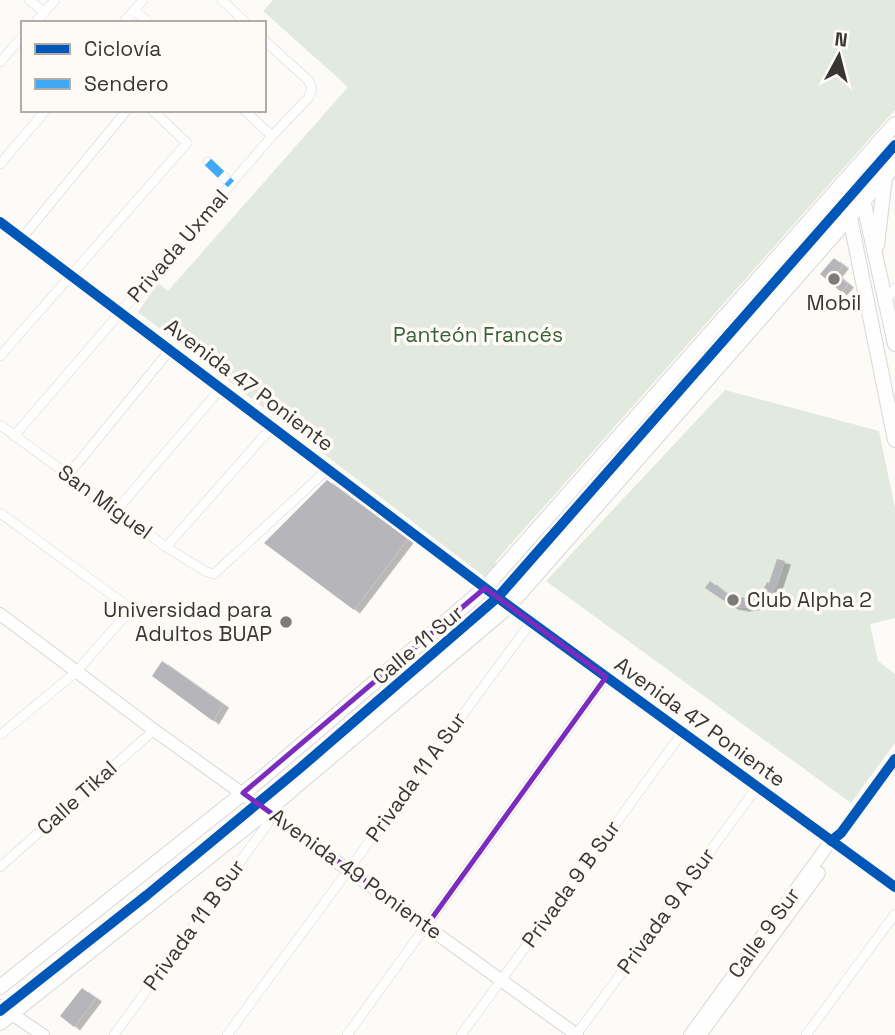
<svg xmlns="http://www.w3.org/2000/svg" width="895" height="1035" font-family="'Space Grotesk',sans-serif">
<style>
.green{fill:#e2e9df}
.building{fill:#b6b5b9;filter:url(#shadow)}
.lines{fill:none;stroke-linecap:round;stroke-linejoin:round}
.street-casing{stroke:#d9d7d5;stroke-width:10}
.secondary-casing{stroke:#d9d7d5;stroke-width:14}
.primary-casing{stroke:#d9d7d5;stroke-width:16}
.street{stroke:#fffefe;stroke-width:9}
.secondary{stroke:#fffefe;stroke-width:12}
.primary{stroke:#fffefe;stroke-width:14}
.quiet{stroke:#3fa9f5;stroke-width:9;stroke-dasharray:18 9;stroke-linecap:butt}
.cycleway-casing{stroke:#fefbf7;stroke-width:15}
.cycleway{stroke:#0057b8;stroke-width:10}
.marked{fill:none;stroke:#7b2cbf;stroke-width:5;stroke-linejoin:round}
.poi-dot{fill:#7d7b79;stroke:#fefbf7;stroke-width:2.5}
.labels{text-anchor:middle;stroke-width:7;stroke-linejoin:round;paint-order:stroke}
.street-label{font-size:21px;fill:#383634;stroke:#fefbf7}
.poi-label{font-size:21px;fill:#383634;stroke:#fefbf7}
.park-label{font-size:21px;fill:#38603b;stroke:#fefbf7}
</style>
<defs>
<filter id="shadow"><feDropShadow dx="6" dy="3.5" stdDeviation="0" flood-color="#0004"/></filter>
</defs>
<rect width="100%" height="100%" fill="#fdfbf8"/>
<g class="green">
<polygon points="273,0 895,0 895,110 495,562 499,567 490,576 485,577 138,312 158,283 168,291 348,87 263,11"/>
<polygon points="725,390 879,431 895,508 895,618 870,624 878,661 895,674 895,743 851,803 546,581"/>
</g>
<g class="building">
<polygon points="834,258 843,265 836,274 848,284 841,292 820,274"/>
<polygon points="602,471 609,477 547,548 540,543"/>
<polygon points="327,480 408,539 354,610 264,543"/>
<polygon points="777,559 785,561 777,585 768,599 761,605 743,608 732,606 705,588 710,581 729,596 730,594 737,597 750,598 762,593 767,582 769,583"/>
<polygon points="162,661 223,704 213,721 152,676"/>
<polygon points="124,906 127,910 53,969 52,967"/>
<polygon points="82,988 96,998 74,1027 60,1016"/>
</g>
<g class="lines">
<g class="street-casing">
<g id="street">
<polyline points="29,0 44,12"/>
<polyline points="222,0 246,23"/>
<polyline points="134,10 149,23"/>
<polyline points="35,23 55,0"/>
<polyline points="123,23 143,0"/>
<polyline points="0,62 23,36"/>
<polyline points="244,110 272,136"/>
<polyline points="208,162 231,184"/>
<polyline points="0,164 46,110"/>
<polyline points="0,222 475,580"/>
<polyline points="22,238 127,110"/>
<polyline points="885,301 895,288"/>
<polyline points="0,356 187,143 152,110"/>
<polyline points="0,425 166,547 205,571 214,574 329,468"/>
<polyline points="14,436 272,136 309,97 312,88 309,81 264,40"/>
<polyline points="68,475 170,350"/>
<polyline points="116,511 221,388"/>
<polyline points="0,513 123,603 127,609 124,617 76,672 0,735"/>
<polyline points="166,547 272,427"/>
<polyline points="484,586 895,887"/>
<polyline points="0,867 154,730"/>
<polyline points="114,1035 274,815"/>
<polyline points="227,1035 531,622"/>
<polyline points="347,1035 606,677"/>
<polyline points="461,1035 682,733"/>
<polyline points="576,1035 757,787"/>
<polyline points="806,1035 895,914"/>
</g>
</g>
<g class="secondary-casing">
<g id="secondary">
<polyline points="0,614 154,730 577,1035"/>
<polyline points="0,1006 43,1035"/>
<polyline points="690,1035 831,841 841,833 895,759"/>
<polyline points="700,1035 819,873"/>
</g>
</g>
<g class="primary-casing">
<g id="primary">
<polyline points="856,168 895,344"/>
<polyline points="843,183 895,440"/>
<polyline points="877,245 885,177"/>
<polyline points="0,987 261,779 485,588 895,124"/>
<polyline points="0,1023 268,810 509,606 895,165"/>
</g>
</g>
<use href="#street" class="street"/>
<use href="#secondary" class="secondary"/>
<use href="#primary" class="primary"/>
<polyline class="quiet" points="208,162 231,184"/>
<g class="cycleway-casing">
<g id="cycleway">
<polyline points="0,222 509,606 895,887"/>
<polyline points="831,841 841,833 895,759"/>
<polyline points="0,1011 147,895 299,769 498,597 895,145"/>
</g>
</g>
<use href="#cycleway" class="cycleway"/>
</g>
<path class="marked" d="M 485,588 L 606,677 L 427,925 L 243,793 Z"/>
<g class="poi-dot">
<circle cx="834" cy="279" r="7"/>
<circle cx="733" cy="600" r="7"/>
<circle cx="286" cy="622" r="7"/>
</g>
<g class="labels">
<g class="street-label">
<text transform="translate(178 246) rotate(-49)" y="7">Privada Uxmal</text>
<text transform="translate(249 385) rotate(37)" y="7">Avenida 47 Poniente</text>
<text transform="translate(105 502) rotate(36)" y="7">San Miguel</text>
<text transform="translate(418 645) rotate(-40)" y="7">Calle 11 Sur</text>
<text transform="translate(700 722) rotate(36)" y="7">Avenida 47 Poniente</text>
<text transform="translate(416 777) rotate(-54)" y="7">Privada 11 A Sur</text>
<text transform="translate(77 798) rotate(-42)" y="7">Calle Tikal</text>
<text transform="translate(356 874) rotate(36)" y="7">Avenida 49 Poniente</text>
<text transform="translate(571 884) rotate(-54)" y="7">Privada 9 B Sur</text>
<text transform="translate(666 911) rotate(-54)" y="7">Privada 9 A Sur</text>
<text transform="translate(194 925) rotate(-54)" y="7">Privada 11 B Sur</text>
<text transform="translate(764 933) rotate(-54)" y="7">Calle 9 Sur</text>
</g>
<g class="poi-label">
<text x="834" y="310">Mobil</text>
<text x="747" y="607" text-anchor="start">Club Alpha 2</text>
<text x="272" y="617" text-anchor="end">Universidad para<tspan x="272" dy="24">Adultos BUAP</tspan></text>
</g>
<g class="park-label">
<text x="478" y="342">Panteón Francés</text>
</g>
</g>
<rect x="21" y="21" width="245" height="91" fill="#fefbf7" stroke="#afaca9" stroke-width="2"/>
<rect x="35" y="44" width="35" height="10" fill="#0057b8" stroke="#afaca9" stroke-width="2"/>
<text x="84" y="56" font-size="21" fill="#383634">Ciclovía</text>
<rect x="35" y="79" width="35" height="10" fill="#3fa9f5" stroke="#afaca9" stroke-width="2"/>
<text x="84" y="91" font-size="21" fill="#383634">Sendero</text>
<g transform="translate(839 56) rotate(7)" stroke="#fefbf7" stroke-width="5" paint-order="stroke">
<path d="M0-5L12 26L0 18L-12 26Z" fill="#383634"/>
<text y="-10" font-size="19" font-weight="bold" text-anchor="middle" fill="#383634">N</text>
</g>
</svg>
